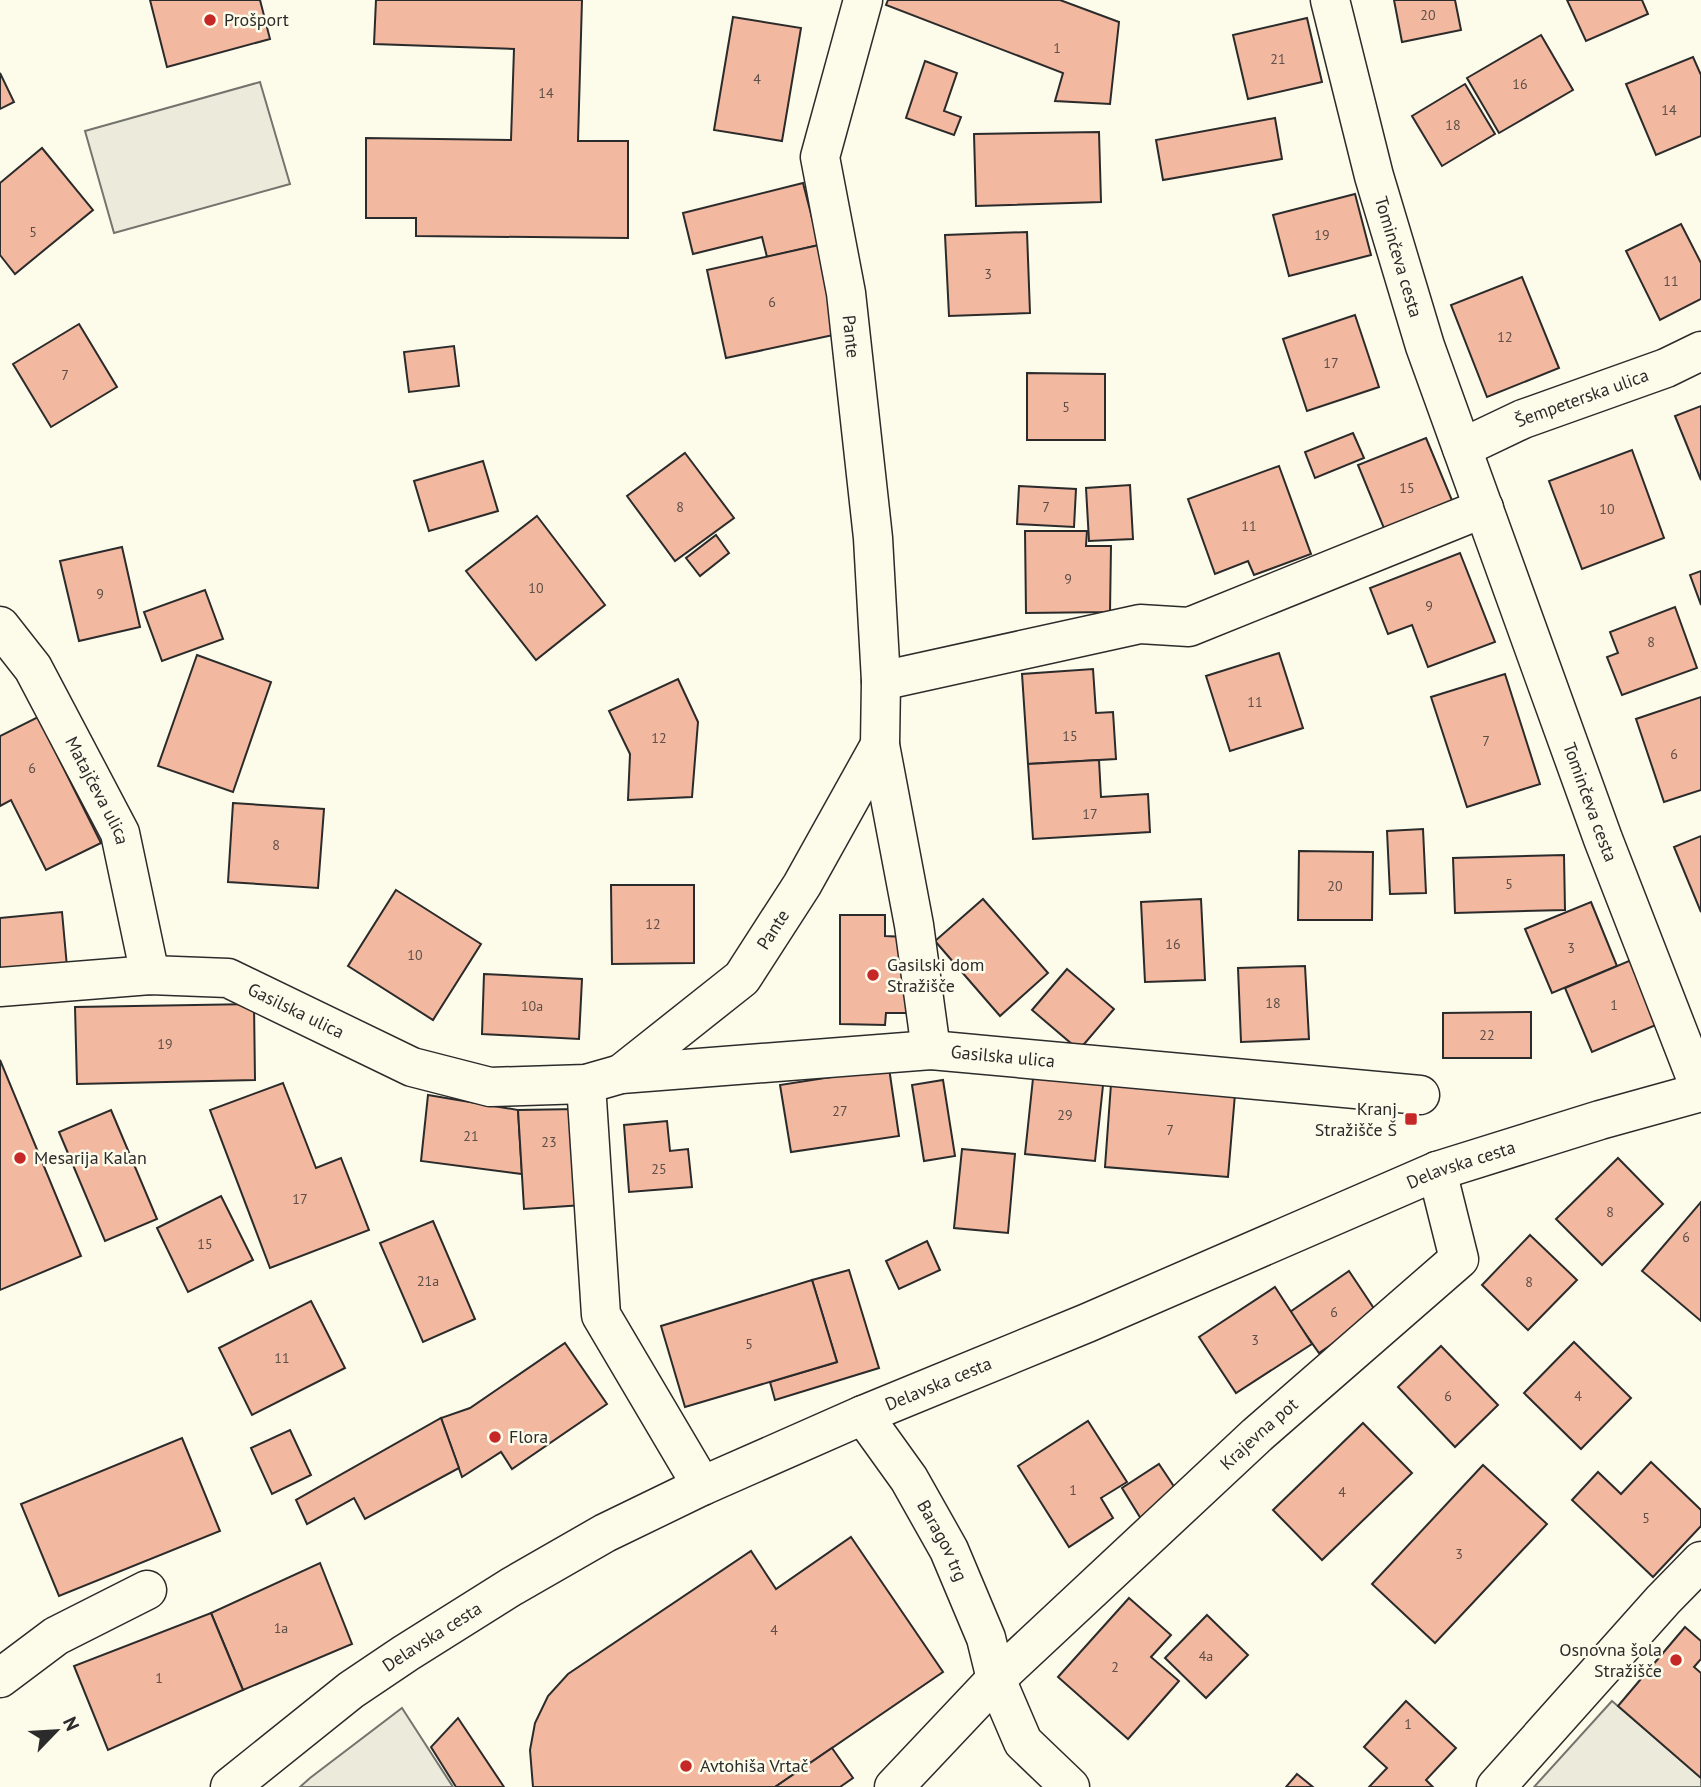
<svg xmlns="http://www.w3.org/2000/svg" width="1701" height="1787" font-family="'PT Sans',sans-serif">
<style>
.green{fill:#ecebdb;stroke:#74746e;stroke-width:2}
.parking{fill:#eceadb;stroke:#74746e;stroke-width:2}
.building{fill:#f2b8a0;stroke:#2b2b2b;stroke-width:2}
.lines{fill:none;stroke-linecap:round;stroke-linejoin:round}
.minor-casing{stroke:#2b2b2b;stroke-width:41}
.minor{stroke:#fdfbea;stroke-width:38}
.poi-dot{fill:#c62828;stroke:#fdfbea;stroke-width:2.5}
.labels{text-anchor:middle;stroke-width:5;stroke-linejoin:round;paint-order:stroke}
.number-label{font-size:14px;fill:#5d4e48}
.poi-label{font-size:18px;fill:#2b2b2b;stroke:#fdfbea;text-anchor:start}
.street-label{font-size:18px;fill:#2b2b2b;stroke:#fdfbea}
</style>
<rect width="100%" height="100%" fill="#fdfbea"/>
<g class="green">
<polygon points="260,82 290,184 114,233 85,131"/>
<polygon points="1612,1701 1701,1778 1701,1787 1534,1787"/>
</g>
<polygon class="parking" points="402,1708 453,1787 300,1787 310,1778"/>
<g class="building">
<polygon points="150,0 260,0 270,39 167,67"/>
<polygon points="376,0 582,0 578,141 628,141 628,238 416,236 416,218 366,218 366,138 511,140 514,49 374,44"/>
<polygon points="888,0 1060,0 1119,22 1110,104 1055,101 1063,73 886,5"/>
<polygon points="1394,0 1455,0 1461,30 1402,42"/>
<polygon points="1567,0 1642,0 1648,14 1586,41"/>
<polygon points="733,17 801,28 782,141 714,130"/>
<polygon points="1307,18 1322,82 1248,99 1233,35"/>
<polygon points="1541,35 1573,90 1499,133 1467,78"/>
<polygon points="1693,57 1701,75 1701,136 1656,155 1626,84"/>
<polygon points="925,61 957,73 944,111 961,117 954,135 906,118"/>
<polygon points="0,73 14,102 0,109"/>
<polygon points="1465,84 1495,134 1442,166 1412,116"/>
<polygon points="1275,118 1282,159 1163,180 1156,140"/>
<polygon points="1099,132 1101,202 976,206 974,134"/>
<polygon points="42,148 93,210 15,274 0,255 0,183"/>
<polygon points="803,183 819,245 767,257 762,237 693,254 683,213"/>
<polygon points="1355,194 1371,255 1289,276 1273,215"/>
<polygon points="1681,224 1701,263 1701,299 1660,320 1626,251"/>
<polygon points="1027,232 1030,313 949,316 945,235"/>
<polygon points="819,245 838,334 726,358 707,270"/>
<polygon points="1522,277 1559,368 1487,397 1451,305"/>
<polygon points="1355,315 1379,387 1307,411 1283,339"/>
<polygon points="79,324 117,387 51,427 13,364"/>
<polygon points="454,346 459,386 409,392 404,352"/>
<polygon points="1027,373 1105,374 1105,440 1027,440"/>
<polygon points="1701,406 1701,480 1675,416"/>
<polygon points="1353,433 1364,458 1315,478 1305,452"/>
<polygon points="1426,438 1456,510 1388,538 1358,465"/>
<polygon points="1632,450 1664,538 1582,569 1549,481"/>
<polygon points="685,453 734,518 675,561 627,496"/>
<polygon points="483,461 498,511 429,531 414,481"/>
<polygon points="1279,466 1311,554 1254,575 1248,561 1215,574 1188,499"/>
<polygon points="1130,485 1133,539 1089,541 1086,488"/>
<polygon points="1019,486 1076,489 1074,527 1017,524"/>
<polygon points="537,516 605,605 536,660 466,571"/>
<polygon points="1025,531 1087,531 1086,546 1111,546 1110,612 1026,613"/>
<polygon points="716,535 729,553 700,576 686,558"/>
<polygon points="122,547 140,627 79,641 60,561"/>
<polygon points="1460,553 1495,642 1428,667 1412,625 1388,634 1370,588"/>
<polygon points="1701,571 1701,605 1690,575"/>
<polygon points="205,590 223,639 162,661 144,612"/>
<polygon points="1675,607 1697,668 1622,695 1607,657 1618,653 1610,632"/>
<polygon points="1279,653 1303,728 1230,751 1206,676"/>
<polygon points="197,655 271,682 233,792 158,766"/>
<polygon points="1093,669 1096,713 1113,712 1116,759 1028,764 1022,674"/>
<polygon points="1505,674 1540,784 1467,807 1431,697"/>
<polygon points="678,679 698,722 692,797 628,800 630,754 609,711"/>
<polygon points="1701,697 1701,790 1664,802 1636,719"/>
<polygon points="38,717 101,843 46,870 11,800 0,806 0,736"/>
<polygon points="1099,760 1101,797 1148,794 1150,832 1033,839 1028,764"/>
<polygon points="233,803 324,809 318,888 228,882"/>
<polygon points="1423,829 1426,893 1390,894 1387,831"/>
<polygon points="1701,836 1701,912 1674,847"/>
<polygon points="1299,851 1373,852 1372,920 1298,920"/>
<polygon points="1564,855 1565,910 1455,913 1453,858"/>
<polygon points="611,885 694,885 694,963 612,964"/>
<polygon points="396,890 481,944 433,1020 348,966"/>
<polygon points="983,899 1048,973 1000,1016 935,941"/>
<polygon points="1201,899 1205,980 1145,982 1141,902"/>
<polygon points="1591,902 1617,966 1552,993 1525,929"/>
<polygon points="62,912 67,967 0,972 0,918"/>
<polygon points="840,915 885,915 885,936 906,937 906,1013 886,1013 885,1025 840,1024"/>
<polygon points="1636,958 1663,1022 1592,1052 1565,988"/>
<polygon points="1305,966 1309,1039 1241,1042 1238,968"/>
<polygon points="1067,969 1114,1009 1079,1050 1032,1010"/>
<polygon points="484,974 582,979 579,1039 482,1034"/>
<polygon points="254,1004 255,1080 77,1084 75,1007"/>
<polygon points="1531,1012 1531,1058 1443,1058 1443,1013"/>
<polygon points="0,1060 81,1256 0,1290"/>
<polygon points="889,1068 899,1136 791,1152 780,1085"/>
<polygon points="1034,1069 1104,1076 1095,1161 1025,1154"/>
<polygon points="943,1080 955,1156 924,1161 912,1085"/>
<polygon points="283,1083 316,1168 341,1158 369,1230 270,1268 210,1110"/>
<polygon points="1111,1084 1235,1094 1228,1177 1105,1167"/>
<polygon points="428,1095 518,1110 522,1174 421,1161"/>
<polygon points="577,1109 583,1205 524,1209 518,1110"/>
<polygon points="111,1110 157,1219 105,1241 59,1132"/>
<polygon points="667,1121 670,1151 688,1149 692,1187 629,1192 624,1125"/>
<polygon points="962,1149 1015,1154 1008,1233 954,1228"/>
<polygon points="1618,1158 1663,1204 1602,1265 1556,1219"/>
<polygon points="221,1196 253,1260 188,1292 157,1228"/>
<polygon points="1701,1202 1701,1321 1642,1271"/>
<polygon points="433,1221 475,1319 423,1342 380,1243"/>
<polygon points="1530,1235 1577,1280 1528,1330 1482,1285"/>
<polygon points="927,1241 940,1270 899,1289 886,1261"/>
<polygon points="849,1270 879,1368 775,1400 770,1382 837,1362 812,1280"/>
<polygon points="1349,1271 1377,1313 1319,1353 1290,1312"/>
<polygon points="812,1280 837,1362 685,1407 661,1326"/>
<polygon points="1275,1287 1312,1344 1236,1393 1199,1337"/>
<polygon points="311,1301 345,1368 252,1415 219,1348"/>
<polygon points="1574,1342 1631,1398 1581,1449 1524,1393"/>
<polygon points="565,1343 607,1404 512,1469 501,1452 462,1477 441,1418 470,1408"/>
<polygon points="1441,1346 1498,1405 1455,1447 1398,1387"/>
<polygon points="441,1418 459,1468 365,1519 354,1498 307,1524 296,1500"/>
<polygon points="1088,1421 1127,1482 1101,1498 1113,1518 1069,1547 1018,1466"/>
<polygon points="1363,1423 1412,1473 1322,1560 1273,1510"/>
<polygon points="290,1430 311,1475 272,1494 251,1448"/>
<polygon points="182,1438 220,1531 59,1596 21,1504"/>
<polygon points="1651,1462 1701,1510 1701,1526 1653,1577 1572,1500 1598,1472 1621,1494"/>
<polygon points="1159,1464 1181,1497 1143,1522 1122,1488"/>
<polygon points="1483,1465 1547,1524 1435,1643 1372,1584"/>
<polygon points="851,1537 943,1672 775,1787 533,1787 530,1750 535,1723 548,1696 568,1674 751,1551 776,1589"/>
<polygon points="320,1563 352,1644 243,1690 211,1613"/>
<polygon points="1129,1598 1171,1635 1151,1657 1179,1681 1128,1739 1058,1677"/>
<polygon points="211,1613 243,1690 108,1750 74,1666"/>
<polygon points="1207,1615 1248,1655 1206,1698 1165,1658"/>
<polygon points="1685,1627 1701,1641 1701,1659 1694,1667 1701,1673 1701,1778 1618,1706"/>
<polygon points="1406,1701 1456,1748 1426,1780 1433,1787 1369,1787 1387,1768 1364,1747"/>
<polygon points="458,1718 504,1787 456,1787 431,1747"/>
<polygon points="832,1748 853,1778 840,1787 775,1787"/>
<polygon points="1297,1774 1313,1787 1286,1787"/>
</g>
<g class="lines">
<g class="minor-casing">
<g id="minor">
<path id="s1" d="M 863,0 L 820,157 L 846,293 L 873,538 L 881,681 L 880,745 L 914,925 L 931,1050"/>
<path id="s2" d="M 1330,0 L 1374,176 L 1425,346 L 1603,839 L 1701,1091"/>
<path id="s3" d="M 1462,448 L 1523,419 L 1666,368 L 1701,351"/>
<path id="s4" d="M 0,626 L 33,668 L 120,833 L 150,975"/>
<polyline points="881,681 1140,624 1189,627 1484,508"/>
<path id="s5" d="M 0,987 L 150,975 L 228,978 L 412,1067 L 490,1087 L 586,1084 L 621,1074 L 931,1050 L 1420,1095"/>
<path id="s6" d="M 621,1074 L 742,978 L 802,885 L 880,745"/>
<polyline points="586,1084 601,1315 702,1486"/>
<path id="s7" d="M 863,1415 L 909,1479 L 949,1550 L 986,1638 L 996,1679 L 1023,1742 L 1070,1787"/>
<polyline points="0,1678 56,1636 147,1590"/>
<path id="s8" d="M 230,1787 L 351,1690 L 406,1653 L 511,1587 L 605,1533 L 702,1486 L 863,1415 L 1087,1323 L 1437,1171 L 1600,1120 L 1701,1092"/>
<path id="s9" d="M 894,1787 L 996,1679 L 1257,1435 L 1459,1259 L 1437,1171"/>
<polyline points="1496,1787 1663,1600 1701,1561"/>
</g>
</g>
<use href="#minor" class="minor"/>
</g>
<g class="poi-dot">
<circle cx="210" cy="20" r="7"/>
<circle cx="873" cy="975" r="7"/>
<rect x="1404" y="1112" width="14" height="14" rx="3.5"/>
<circle cx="20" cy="1158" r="7"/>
<circle cx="495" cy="1437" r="7"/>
<circle cx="1676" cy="1660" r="7"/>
<circle cx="686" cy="1766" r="7"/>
</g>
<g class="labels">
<g class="number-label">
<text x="1428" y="20">20</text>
<text x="1057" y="53">1</text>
<text x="1278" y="64">21</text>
<text x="757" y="84">4</text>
<text x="1520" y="89">16</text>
<text x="546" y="98">14</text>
<text x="1669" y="115">14</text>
<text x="1453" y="130">18</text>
<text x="33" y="237">5</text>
<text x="1322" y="240">19</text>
<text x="988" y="279">3</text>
<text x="1671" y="286">11</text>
<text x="772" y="307">6</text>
<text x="1505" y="342">12</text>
<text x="1331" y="368">17</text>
<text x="65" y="380">7</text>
<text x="1066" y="412">5</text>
<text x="1407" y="493">15</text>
<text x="680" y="512">8</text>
<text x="1046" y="512">7</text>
<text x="1607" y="514">10</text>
<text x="1249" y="531">11</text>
<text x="1068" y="584">9</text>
<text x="536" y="593">10</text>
<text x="100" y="599">9</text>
<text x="1429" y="611">9</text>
<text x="1651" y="647">8</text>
<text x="1255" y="707">11</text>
<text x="1070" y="741">15</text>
<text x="659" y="743">12</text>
<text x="1486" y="746">7</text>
<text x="1674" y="759">6</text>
<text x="32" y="773">6</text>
<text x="1090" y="819">17</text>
<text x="276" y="850">8</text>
<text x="1509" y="889">5</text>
<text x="1335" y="891">20</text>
<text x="653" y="929">12</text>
<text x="1173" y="949">16</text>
<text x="1571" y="953">3</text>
<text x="415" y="960">10</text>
<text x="1273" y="1008">18</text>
<text x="1614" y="1010">1</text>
<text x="532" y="1011">10a</text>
<text x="1487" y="1040">22</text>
<text x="165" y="1049">19</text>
<text x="840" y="1116">27</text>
<text x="1065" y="1120">29</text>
<text x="1170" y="1135">7</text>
<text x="471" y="1141">21</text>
<text x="549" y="1147">23</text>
<text x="659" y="1174">25</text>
<text x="300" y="1204">17</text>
<text x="1610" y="1217">8</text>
<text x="1686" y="1242">6</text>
<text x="205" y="1249">15</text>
<text x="428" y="1286">21a</text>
<text x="1529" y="1287">8</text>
<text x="1334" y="1317">6</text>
<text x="1255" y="1345">3</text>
<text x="749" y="1349">5</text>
<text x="282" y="1363">11</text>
<text x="1448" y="1401">6</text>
<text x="1578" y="1401">4</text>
<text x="1073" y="1495">1</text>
<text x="1342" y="1497">4</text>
<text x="1646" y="1523">5</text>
<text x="1459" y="1559">3</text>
<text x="281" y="1633">1a</text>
<text x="774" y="1635">4</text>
<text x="1206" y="1661">4a</text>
<text x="1115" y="1672">2</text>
<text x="159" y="1683">1</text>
<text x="1408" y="1729">1</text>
</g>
<g class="poi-label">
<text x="224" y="26">Prošport</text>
<text x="887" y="971">Gasilski dom<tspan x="887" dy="21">Stražišče</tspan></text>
<text x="1397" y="1115" text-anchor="end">Kranj<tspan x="1397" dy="21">Stražišče Š</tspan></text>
<text x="34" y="1164">Mesarija Kalan</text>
<text x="509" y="1443">Flora</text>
<text x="1662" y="1656" text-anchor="end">Osnovna šola<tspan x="1662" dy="21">Stražišče</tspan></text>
<text x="700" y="1772">Avtohiša Vrtač</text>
</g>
<g class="street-label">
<text dy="6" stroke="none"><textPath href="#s2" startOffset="266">Tominčeva cesta</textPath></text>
<text dy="6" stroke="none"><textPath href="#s1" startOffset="345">Pante</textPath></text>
<text dy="6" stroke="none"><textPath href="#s3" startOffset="130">Šempeterska ulica</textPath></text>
<text dy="6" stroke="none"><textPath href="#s4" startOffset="192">Matajčeva ulica</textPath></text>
<text dy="6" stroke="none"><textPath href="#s2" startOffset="844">Tominčeva cesta</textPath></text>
<text dy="6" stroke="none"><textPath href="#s6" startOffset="212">Pante</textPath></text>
<text dy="6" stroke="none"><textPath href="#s5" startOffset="304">Gasilska ulica</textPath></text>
<text dy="6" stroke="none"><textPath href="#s5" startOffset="1029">Gasilska ulica</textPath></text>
<text dy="6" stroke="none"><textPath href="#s8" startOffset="1386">Delavska cesta</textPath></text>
<text dy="6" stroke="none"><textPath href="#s8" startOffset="819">Delavska cesta</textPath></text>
<text dy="6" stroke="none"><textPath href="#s9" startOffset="508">Krajevna pot</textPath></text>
<text dy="6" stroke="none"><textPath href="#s7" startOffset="149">Baragov trg</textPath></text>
<text dy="6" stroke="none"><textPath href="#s8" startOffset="252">Delavska cesta</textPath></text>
</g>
</g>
<g transform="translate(56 1731) rotate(65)" stroke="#fdfbea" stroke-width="5" paint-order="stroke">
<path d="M0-5L12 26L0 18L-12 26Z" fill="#2b2b2b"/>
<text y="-10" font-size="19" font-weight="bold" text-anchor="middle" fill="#2b2b2b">N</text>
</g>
</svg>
